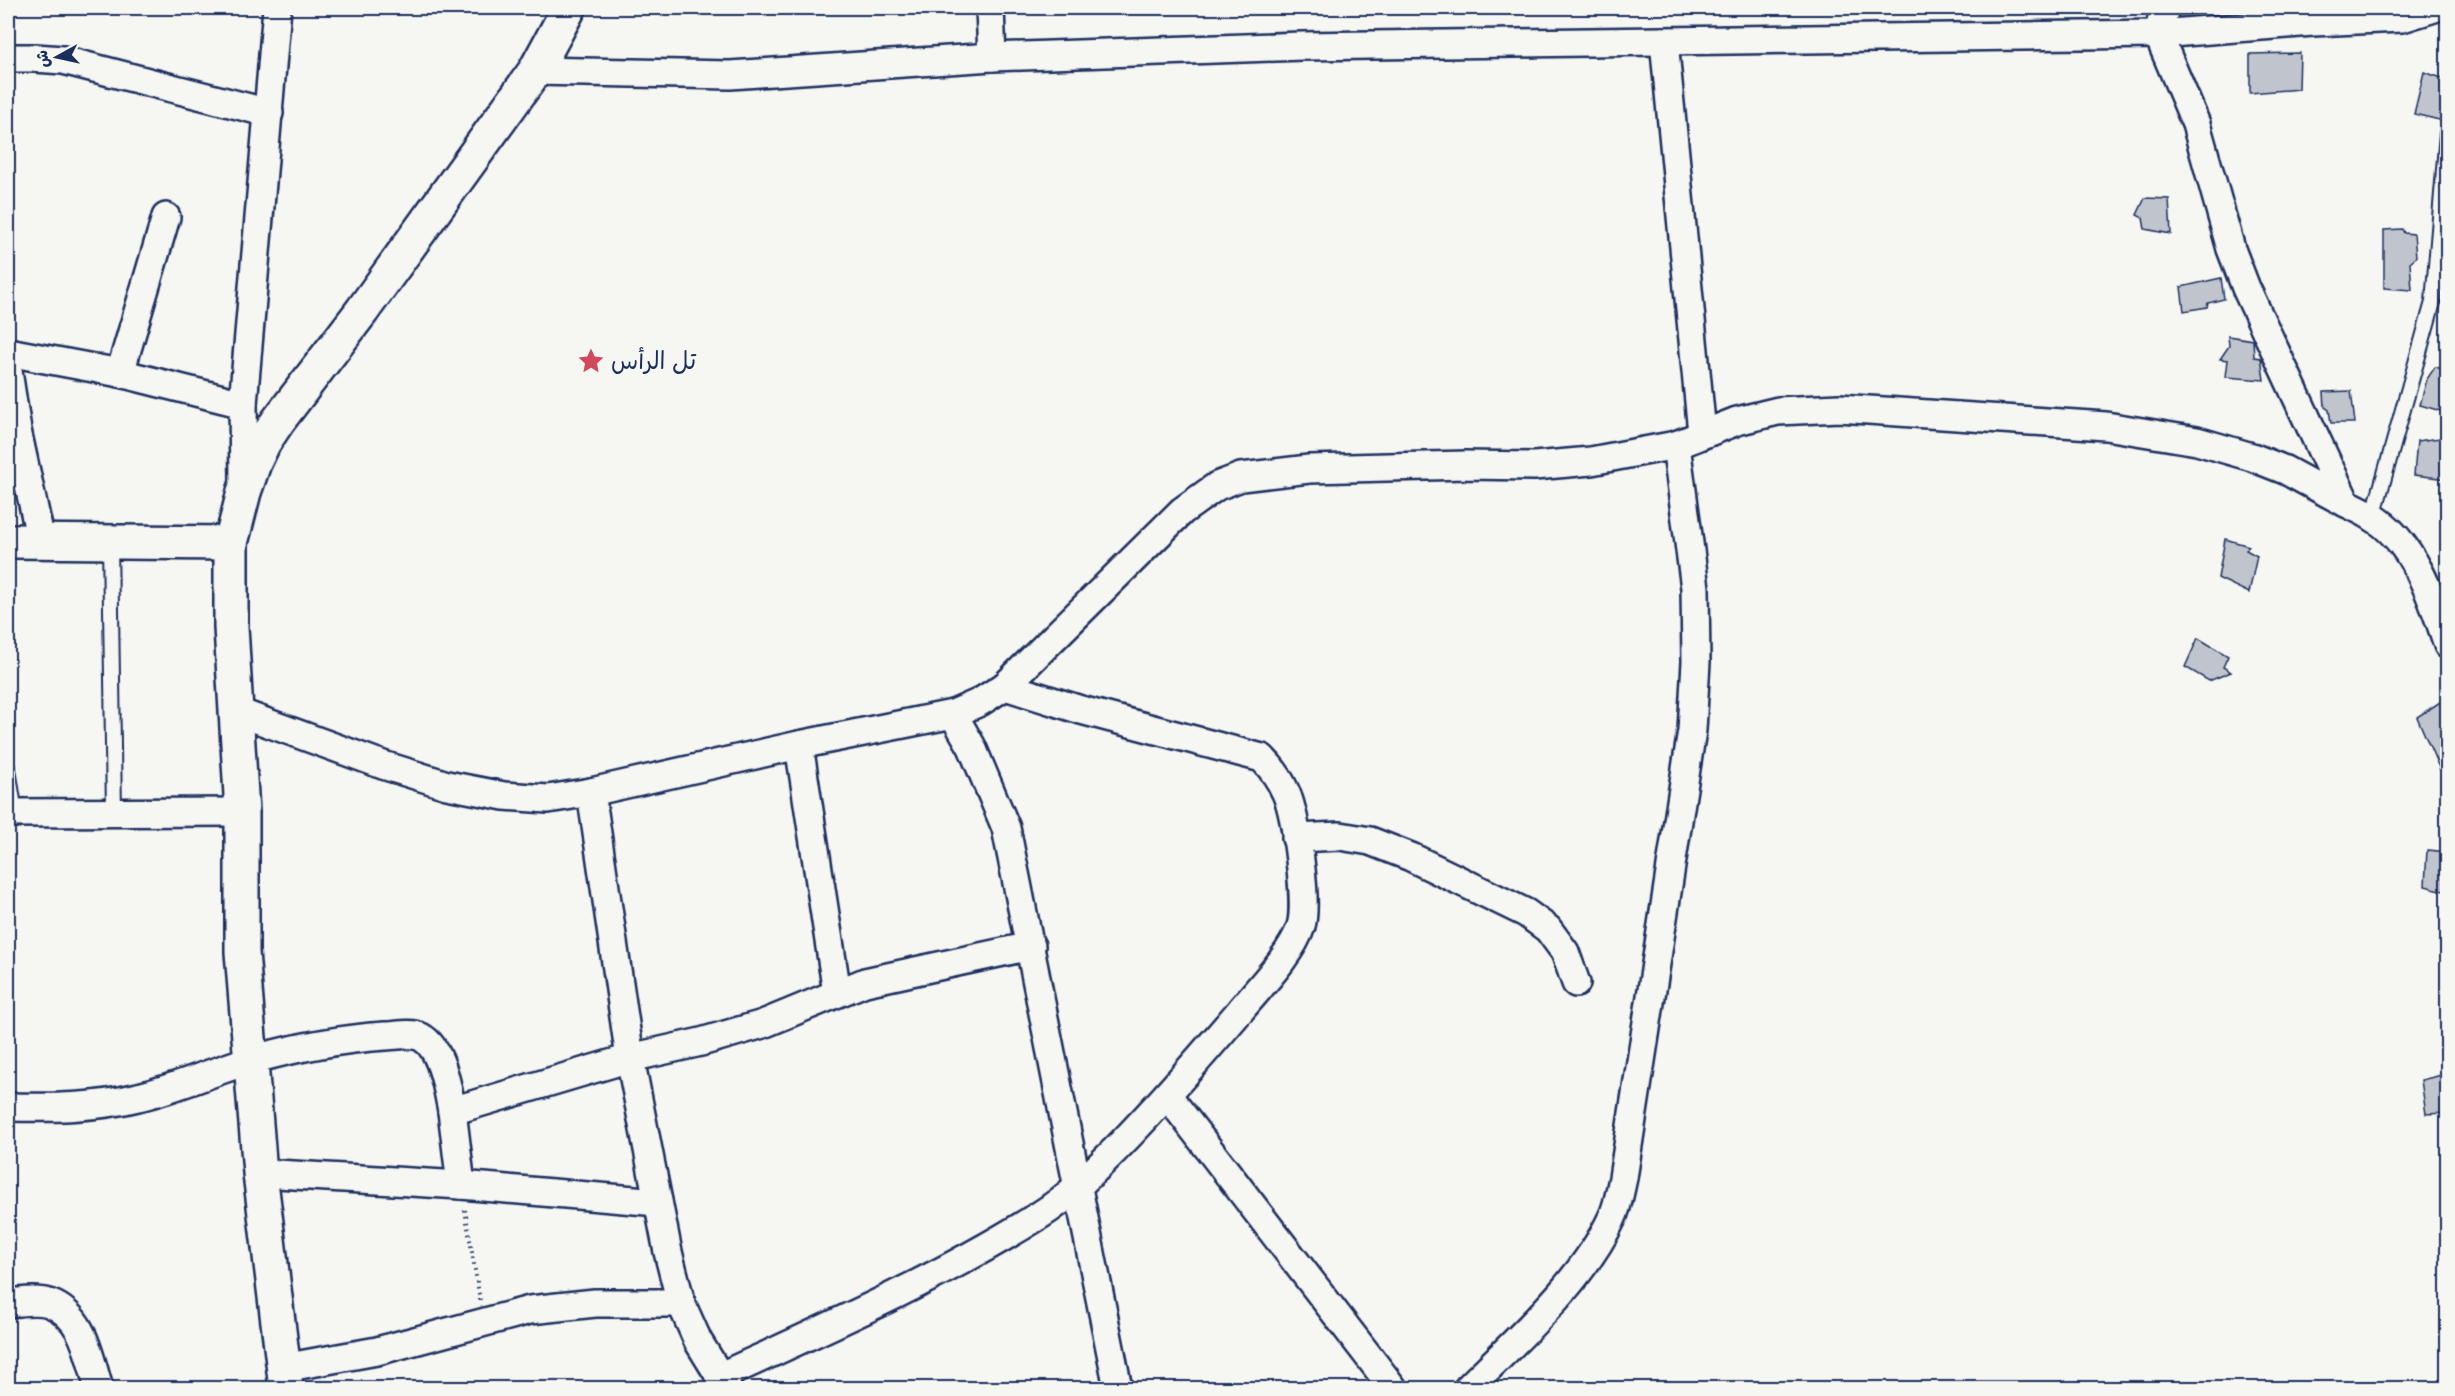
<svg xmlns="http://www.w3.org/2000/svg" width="2455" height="1396" font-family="Mynerve,'Playpen Sans Arabic',sans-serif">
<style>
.building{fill:#c0c4cd;stroke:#1b2f5e;stroke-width:1.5}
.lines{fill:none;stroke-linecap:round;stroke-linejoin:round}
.service-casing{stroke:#1b2f5e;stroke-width:18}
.minor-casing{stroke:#1b2f5e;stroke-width:32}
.tertiary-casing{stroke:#1b2f5e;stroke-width:38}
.path{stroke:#1b2f5e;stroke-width:4;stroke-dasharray:1.5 4.5;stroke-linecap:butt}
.service{stroke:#f6f6f2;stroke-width:14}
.minor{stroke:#f6f6f2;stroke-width:27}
.tertiary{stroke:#f6f6f2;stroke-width:33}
.labels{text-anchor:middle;stroke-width:4.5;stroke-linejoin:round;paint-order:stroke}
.poi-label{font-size:24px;fill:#1b2f5e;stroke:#f6f6f2;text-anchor:start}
</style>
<rect width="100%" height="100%" fill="#f6f6f2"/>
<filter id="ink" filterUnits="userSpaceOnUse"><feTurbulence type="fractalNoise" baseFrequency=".0167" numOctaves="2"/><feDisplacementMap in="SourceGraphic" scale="12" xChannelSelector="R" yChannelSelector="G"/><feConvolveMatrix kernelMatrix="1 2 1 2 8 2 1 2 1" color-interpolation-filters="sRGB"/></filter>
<g filter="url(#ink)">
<g class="building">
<polygon points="2300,53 2299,89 2250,93 2250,54"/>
<polygon points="2424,72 2448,80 2448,122 2414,114"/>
<polygon points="2145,198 2169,199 2171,234 2145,229 2143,218 2137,215"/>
<polygon points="2402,229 2404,233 2414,234 2416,257 2410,262 2412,290 2384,288 2384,230"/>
<polygon points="2221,278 2224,299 2208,303 2207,307 2184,311 2181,287"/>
<polygon points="2228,336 2253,340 2254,357 2261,358 2264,380 2226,377 2228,360 2220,359 2229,346"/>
<polygon points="2435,367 2448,370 2448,413 2420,405 2427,379"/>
<polygon points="2351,391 2355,423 2331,423 2329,410 2325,407 2324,392"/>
<polygon points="2448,437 2448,479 2414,475 2417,441"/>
<polygon points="2225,539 2249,546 2246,550 2257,556 2249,593 2218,578"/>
<polygon points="2198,638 2228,656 2223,667 2231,672 2209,681 2185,667"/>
<polygon points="2448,697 2448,785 2447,786 2417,717"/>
<polygon points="2427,850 2448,852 2448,892 2425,886"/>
<polygon points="2442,1075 2448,1113 2426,1114 2421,1080"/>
</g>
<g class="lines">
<g class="service-casing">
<g id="service">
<polyline points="2373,517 2433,302 2447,133"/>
<polyline points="110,542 114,813"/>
<polyline points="8,769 15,813"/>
</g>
</g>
<g class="minor-casing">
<g id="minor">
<polyline points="990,8 992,57"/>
<polyline points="2165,8 2158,34 2313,22 2402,18 2434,8"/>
<polyline points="1664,41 1702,433"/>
<polyline points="8,58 35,58 63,60 269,113"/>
<path d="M 535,71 L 730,75 L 992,57 L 1302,46 L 2158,34 L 2196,124 L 2231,249 L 2246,288 L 2346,503 C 2354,507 2363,511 2371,516 C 2414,541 2433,600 2448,645"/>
<polyline points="8,352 120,373 243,404"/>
<polyline points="8,371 17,430 41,541"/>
<polyline points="120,373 166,217"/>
<polyline points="244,482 243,404 277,8"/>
<polyline points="238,712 383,765 447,785 504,796 548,799 591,792 799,745 953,714 980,702 1005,686 1182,511 1217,486 1241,477 1309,469 1466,465 1534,466 1591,461 1676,445 1737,421 1778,411 1839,408 2106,426 2197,441 2252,457 2285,470 2346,503"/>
<polyline points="953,714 972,747 1006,828 1118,1388"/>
<polyline points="799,745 837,993"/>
<polyline points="591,792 630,1058 668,1252 681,1303 698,1341 727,1388"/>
<polyline points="8,813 242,812"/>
<polyline points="1296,838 1340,836 1370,841 1411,857 1526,913 1548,929 1565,952 1576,983"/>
<polyline points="1168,1096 1393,1388"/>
<path d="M 8,1107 C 52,1108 95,1108 138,1097 C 177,1088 213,1071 251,1060 C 294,1048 340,1039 385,1036 C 395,1036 411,1032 421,1037 C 442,1048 448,1090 452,1111 L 630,1058 L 701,1042 L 763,1024 L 865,982 L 1031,946"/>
<polyline points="452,1111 461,1185"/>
<polyline points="260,1173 461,1185 658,1202"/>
<path d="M 8,1303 C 21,1302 37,1299 49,1303 C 85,1316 89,1358 99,1388"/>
<polyline points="283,1368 377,1351 530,1310 595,1303 681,1303"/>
<path d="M 719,1377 C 828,1327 938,1279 1040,1215 C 1069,1197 1093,1172 1117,1148 C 1160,1104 1199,1059 1239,1012 C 1257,990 1293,953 1301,926 C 1308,903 1296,815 1286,793 C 1280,779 1273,769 1262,758 L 1081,710 L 1005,686"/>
<path d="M 1468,1388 C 1517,1339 1583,1281 1612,1218 C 1618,1206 1620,1191 1623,1178 L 1692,730 L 1696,662 L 1695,588 L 1676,445"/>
</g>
</g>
<g class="tertiary-casing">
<g id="tertiary">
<polyline points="8,541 231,543"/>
<polyline points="286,1388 260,1173 242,952 242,812 231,627 231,543 244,492 254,463 264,442 278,421 362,311 535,71 569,8"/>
</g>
</g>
<polyline class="path" points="465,1210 480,1300"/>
<use href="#service" class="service"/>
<use href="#minor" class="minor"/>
<use href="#tertiary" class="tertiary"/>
</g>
</g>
<defs>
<g id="sight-bare" transform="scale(2.07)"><path d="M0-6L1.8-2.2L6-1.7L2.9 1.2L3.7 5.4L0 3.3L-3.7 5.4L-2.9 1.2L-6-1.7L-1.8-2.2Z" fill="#d1495b" stroke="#f6f6f2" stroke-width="2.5" paint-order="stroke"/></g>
</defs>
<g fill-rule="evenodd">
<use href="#sight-bare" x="591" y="361"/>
</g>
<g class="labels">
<g class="poi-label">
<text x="611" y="369">تل الرأس</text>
</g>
</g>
<rect width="2455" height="1396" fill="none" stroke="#f6f6f2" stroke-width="30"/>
<rect x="15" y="15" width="2425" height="1366" fill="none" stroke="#1b2f5e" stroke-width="2" filter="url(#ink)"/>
<g transform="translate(57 57) rotate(262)" stroke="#f6f6f2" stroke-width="4.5" paint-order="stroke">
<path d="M0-4.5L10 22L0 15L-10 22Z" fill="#1b2f5e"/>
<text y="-9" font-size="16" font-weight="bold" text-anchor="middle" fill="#1b2f5e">ش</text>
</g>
</svg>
